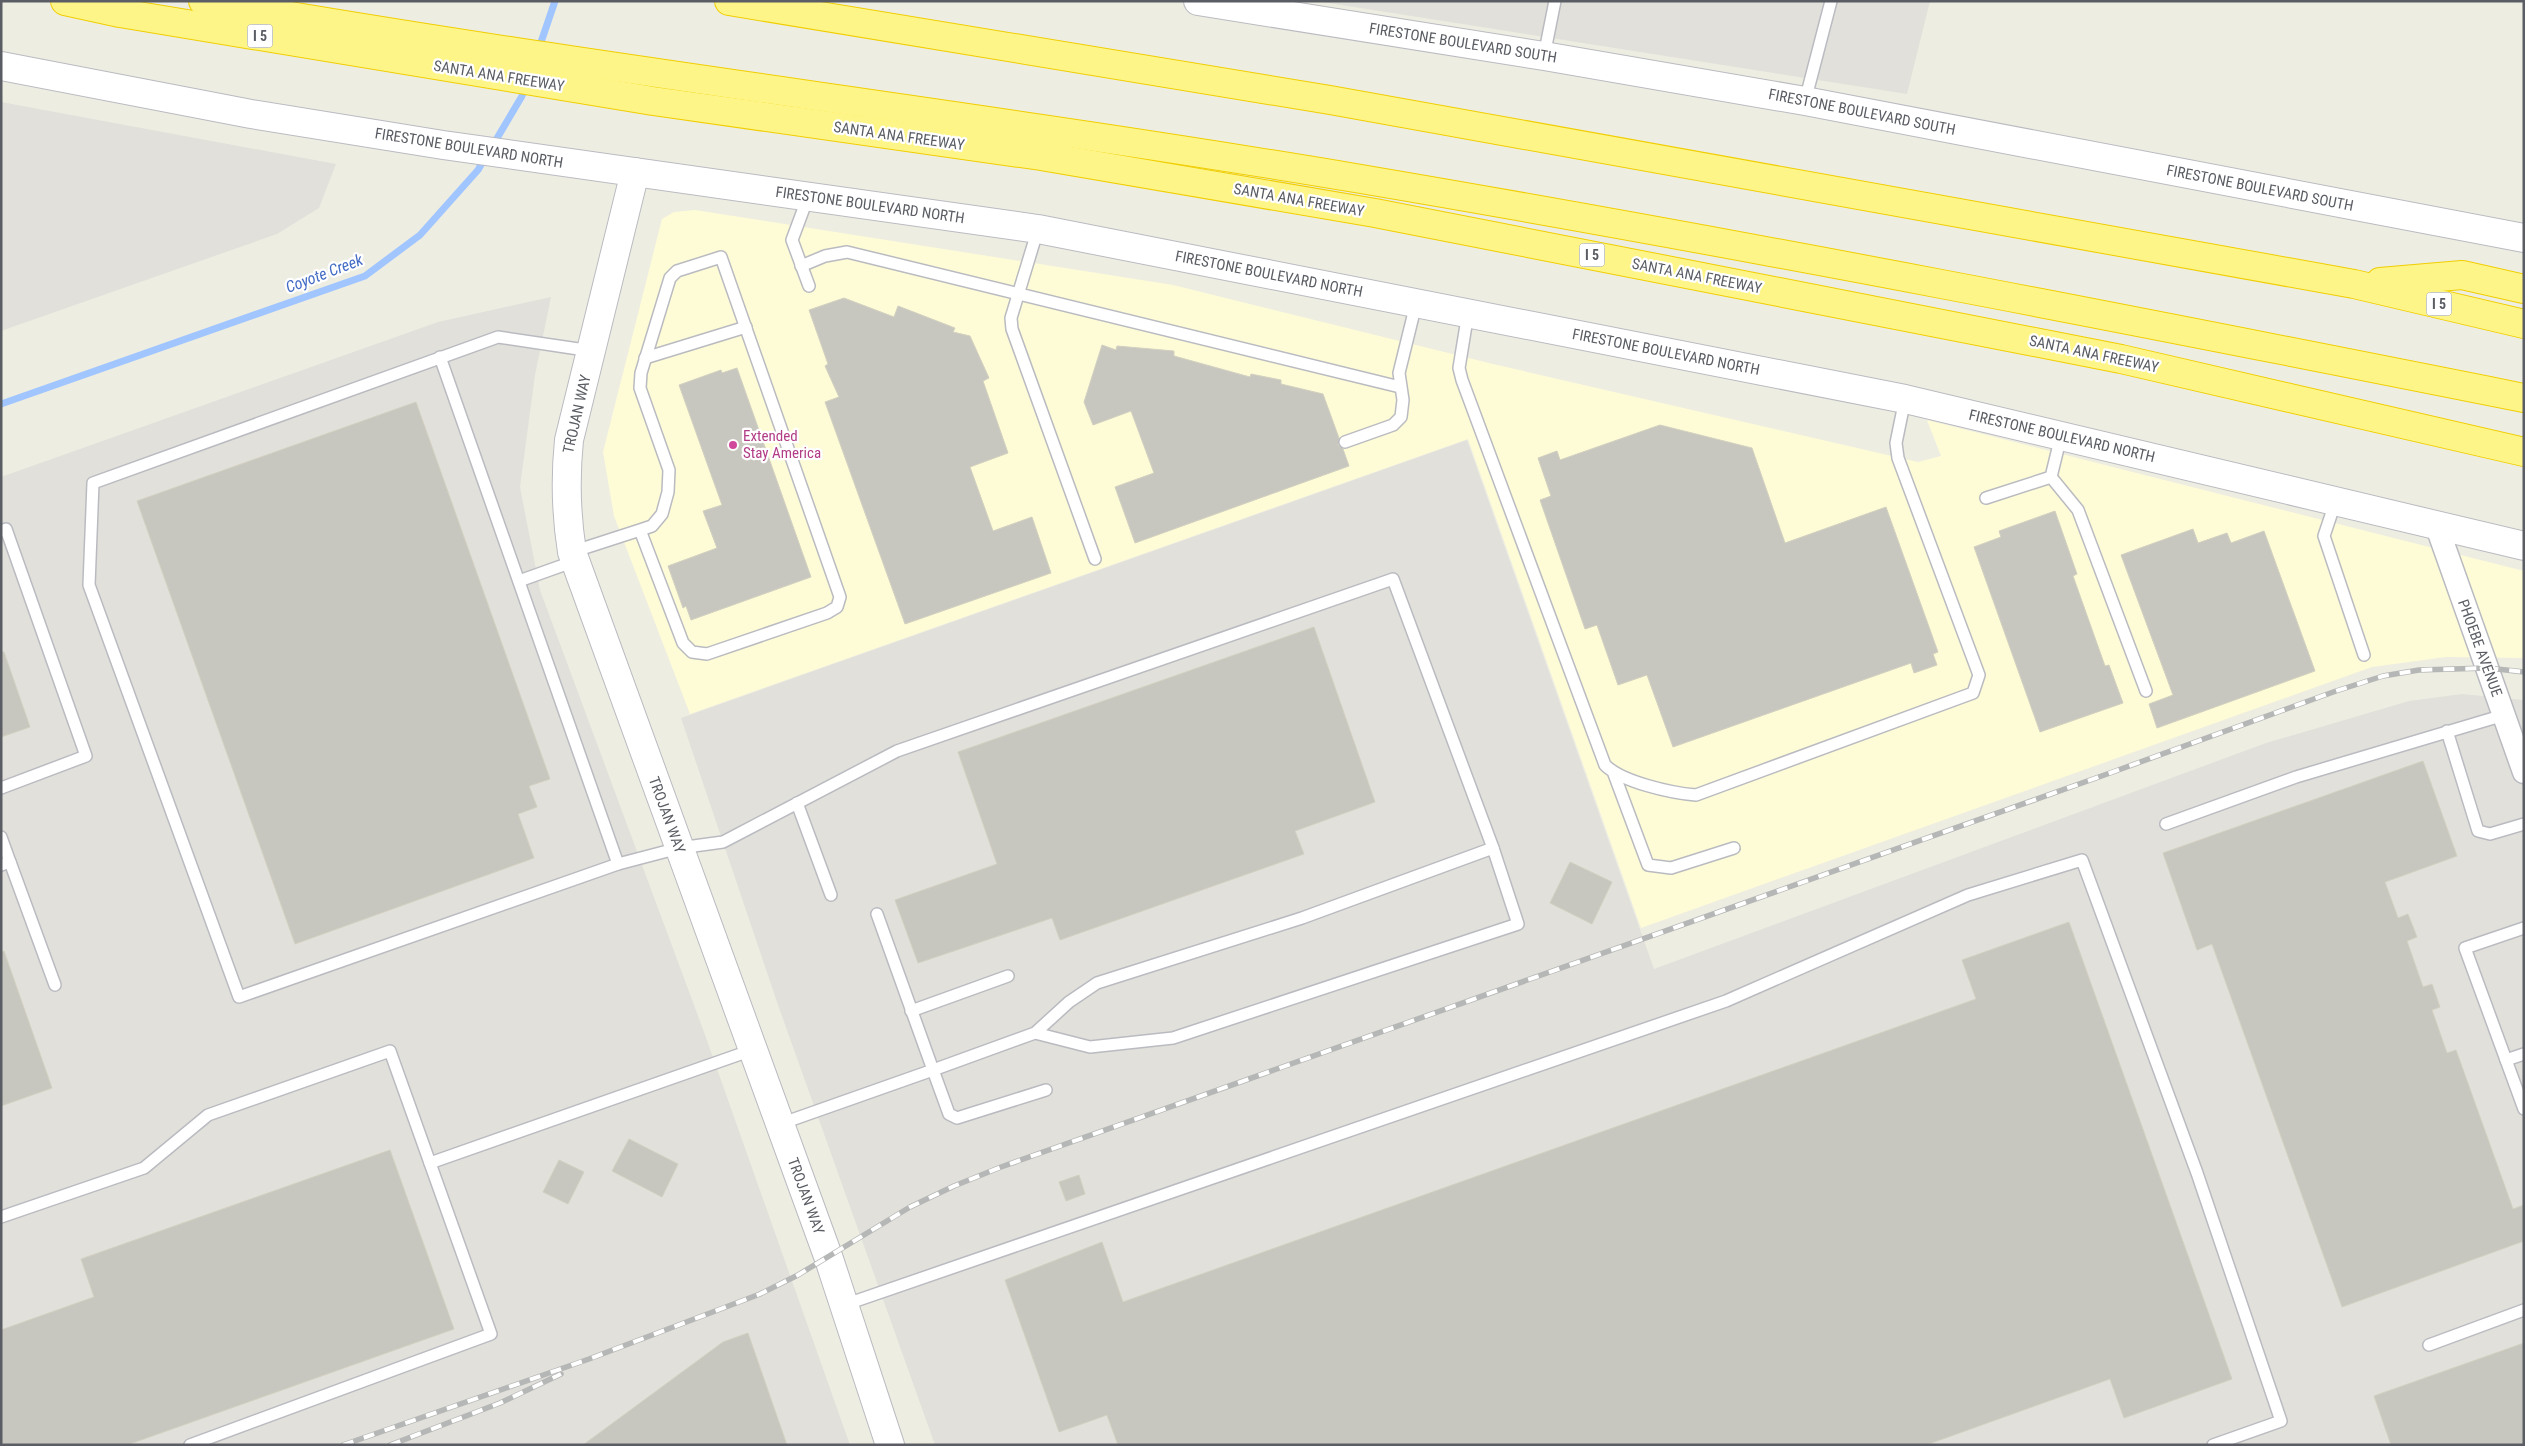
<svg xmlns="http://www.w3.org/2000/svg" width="2525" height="1446" font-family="'Roboto Condensed',sans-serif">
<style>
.commercial{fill:#fefcd6}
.industrial{fill:#e1e0da}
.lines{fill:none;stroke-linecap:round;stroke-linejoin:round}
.stream{stroke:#a1c6ff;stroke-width:7}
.building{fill:#c8c7bf;stroke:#d2d0c0}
.service-casing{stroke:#babbc1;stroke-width:14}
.minor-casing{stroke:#babbc1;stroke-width:25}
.tertiary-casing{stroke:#babbc1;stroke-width:30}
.motorway-casing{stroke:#f0ce00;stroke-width:30}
.service{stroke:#fff;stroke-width:11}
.minor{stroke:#fff;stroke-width:22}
.tertiary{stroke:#fff;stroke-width:28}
.motorway{stroke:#fef588;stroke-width:28}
.rail-casing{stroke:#b5b6b6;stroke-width:5.5}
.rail{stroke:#fff;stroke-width:4;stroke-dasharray:11;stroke-linecap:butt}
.hotel-dot{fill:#d1479c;stroke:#fff;stroke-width:2}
.labels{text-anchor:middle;stroke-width:4.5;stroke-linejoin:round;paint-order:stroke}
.shield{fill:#fff;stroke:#8c8e92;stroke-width:1}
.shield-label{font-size:14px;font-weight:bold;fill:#5a5d63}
.street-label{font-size:15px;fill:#5a5d63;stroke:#fff}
.hotel-label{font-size:15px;fill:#b23c85;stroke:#fff;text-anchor:start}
.water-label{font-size:16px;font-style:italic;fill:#416ac4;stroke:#fff}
</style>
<rect width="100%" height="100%" fill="#eeede2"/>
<polygon class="commercial" points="695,210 1173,285 1493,364 1918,462 1941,456 1927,420 2524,571 2524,658 2446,657 2372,667 1641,928 1468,439 690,714 614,516 603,452 662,219 674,212"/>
<g class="industrial">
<polygon points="1316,1 1930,1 1907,94"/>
<polygon points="1,102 336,164 319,208 277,234 1,331"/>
<polygon points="551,297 535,375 520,487 540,590 704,1032 850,1445 1,1445 1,477 438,322"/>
<polygon points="1467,440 1654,969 2266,743 2409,701 2462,694 2524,700 2524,1445 935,1445 778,1005 681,718"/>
</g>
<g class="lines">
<g class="stream">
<polyline points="538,51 555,1"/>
<polyline points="493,145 522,96 526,84"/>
<polyline points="1,404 365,276 420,235 478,170 486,156"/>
</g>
</g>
<g class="building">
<polygon points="844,298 894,317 898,306 955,328 953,332 970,336 989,378 983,381 1008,453 970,467 993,531 1032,517 1051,573 905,624 825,402 839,397 825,366 828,364 809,310"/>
<polygon points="1102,345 1116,350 1117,346 1174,351 1174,356 1250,377 1251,374 1281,380 1281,384 1323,394 1339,438 1338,445 1343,449 1349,466 1135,543 1115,487 1154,473 1131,411 1093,425 1084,402"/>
<polygon points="737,368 811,577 691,620 686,606 683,608 668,566 717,548 703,511 722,505 679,385 721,370 722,373"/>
<polygon points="416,402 550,779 529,786 537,807 518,814 534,858 295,944 137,501"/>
<polygon points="1660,425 1752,448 1785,543 1886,507 1938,652 1933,654 1937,665 1914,673 1911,663 1673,747 1647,675 1618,685 1597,625 1585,629 1540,500 1551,496 1538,458 1557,451 1560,460"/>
<polygon points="2055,511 2077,574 2073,576 2105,666 2109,665 2123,703 2040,732 1974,547 2001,537 1999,531"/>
<polygon points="2193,529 2198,543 2227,533 2231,543 2264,531 2315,671 2157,728 2149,704 2173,695 2121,555"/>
<polygon points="1314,627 1375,802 1295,831 1304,854 1060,940 1052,918 918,963 895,900 997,864 958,752"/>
<polygon points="1,652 4,652 30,727 1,737"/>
<polygon points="2423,761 2457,856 2385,882 2398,918 2408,914 2417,937 2407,941 2423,987 2432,984 2440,1007 2432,1010 2447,1053 2456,1050 2513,1209 2524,1205 2524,1241 2342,1307 2212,944 2197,950 2163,853"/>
<polygon points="1570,862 1612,882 1592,924 1550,903"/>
<polygon points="2069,922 2232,1379 2124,1418 2110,1379 1926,1445 1118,1445 1107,1415 1059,1432 1005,1280 1102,1242 1123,1302 1976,999 1962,960"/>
<polygon points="4,951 52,1088 1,1106 1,952"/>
<polygon points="629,1139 678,1164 662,1197 612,1171"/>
<polygon points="390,1150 454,1329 127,1445 1,1445 1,1330 94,1297 81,1259"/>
<polygon points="559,1160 584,1172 568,1204 543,1192"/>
<polygon points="1079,1175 1085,1194 1066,1201 1059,1182"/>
<polygon points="748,1333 787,1445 583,1445 723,1342"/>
<polygon points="2524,1343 2524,1445 2391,1445 2374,1396"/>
</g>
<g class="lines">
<g class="service-casing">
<g id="service">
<polyline points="1544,56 1555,1"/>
<polyline points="1805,101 1831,1"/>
<polyline points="808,197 792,240 809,286"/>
<polyline points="1038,229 1011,318 1012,329 1095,559"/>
<polyline points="801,266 825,256 847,252 1400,387"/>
<path d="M 1468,313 L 1459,368 L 1462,380 L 1605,765 C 1622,782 1671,793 1696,795 L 1973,693 L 1979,675 L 1898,458 L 1896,443 L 1905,399"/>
<polyline points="592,351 498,337 93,483 89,585 239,997 618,864 679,848 723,842 897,751 1393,579 1493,848"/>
<polyline points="440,357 618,864"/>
<polyline points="645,358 746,327"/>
<polyline points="1345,442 1393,425 1401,417 1403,400 1399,373 1416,304"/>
<polyline points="2051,477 2078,510 2146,691"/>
<polyline points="1986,498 2051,477 2061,436"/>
<polyline points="2336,500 2324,536 2364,655"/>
<polyline points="1,531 6,529 86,756 1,788"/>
<polyline points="572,552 640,530 652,526 662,514 668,492 669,470 640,388 641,373 670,278 677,271 721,257 840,597 837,607 827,613 707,654 692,652 683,643 640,530"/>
<polyline points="519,581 575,561"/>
<polyline points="2447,731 2478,831 2490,834 2524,824"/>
<polyline points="1614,774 1648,865 1671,868 1734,848"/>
<polyline points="797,803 831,895"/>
<polyline points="2166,824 2296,777 2504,715"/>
<polyline points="1,837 10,862 1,865"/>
<polyline points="10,862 55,985"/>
<polyline points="2524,928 2465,948 2524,1109"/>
<polyline points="911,1011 1008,976"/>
<polyline points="1035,1033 1090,1047 1173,1038 1518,924 1493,848 1302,918 1097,983 1069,1002 1035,1033 933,1070 949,1114 957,1118 1046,1090"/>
<polyline points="2506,1060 2524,1054"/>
<polyline points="780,1124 933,1070 877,914"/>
<polyline points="430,1163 752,1050"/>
<polyline points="1,1217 144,1168 208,1115 390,1051 491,1334 190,1445"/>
<polyline points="844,1305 1726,1001 1968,895 2082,860 2197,1173 2281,1421 2213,1445"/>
<polyline points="2429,1345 2524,1310"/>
</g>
</g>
<g class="minor-casing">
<polyline id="minor" points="2436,524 2524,772"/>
</g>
<g class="tertiary-casing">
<g id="tertiary">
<polyline points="1198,1 1544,56 1805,101 2524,238"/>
<polyline points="1,66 251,114 443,145 1038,229 1905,399 2524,546"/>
<path d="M 635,172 L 569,440 C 565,479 566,514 572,552 L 828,1256 L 890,1445"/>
</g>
</g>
<g class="motorway-casing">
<g id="motorway">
<polyline points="65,1 120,13 653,101 1041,156 1375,213 2121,359 2524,452"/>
<path d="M 203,1 C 588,69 976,114 1361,179 C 1750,245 2137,321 2524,398"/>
<polyline points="729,1 1330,100 2354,284 2524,324"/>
<polyline points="2380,282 2462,275 2524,289"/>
</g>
</g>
<use href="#service" class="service"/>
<use href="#minor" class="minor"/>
<use href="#tertiary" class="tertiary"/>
<use href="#motorway" class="motorway"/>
<g class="rail-casing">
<g id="rail">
<polyline points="343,1445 589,1359 760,1294 798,1275 910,1207 954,1186 1001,1167 2110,773 2336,691 2383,676 2419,670 2488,668 2524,672"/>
<polyline points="390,1445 500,1403 561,1374"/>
</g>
</g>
<use href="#rail" class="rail"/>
</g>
<circle class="hotel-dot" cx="733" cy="445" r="5"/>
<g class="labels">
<g class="shield">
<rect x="247.5" y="24.5" width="25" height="23" rx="4"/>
<rect x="1579.5" y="243.5" width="25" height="23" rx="4"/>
<rect x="2426.5" y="292.5" width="25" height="23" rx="4"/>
</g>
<g class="shield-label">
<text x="260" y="41">I 5</text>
<text x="1592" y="260">I 5</text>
<text x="2439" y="309">I 5</text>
</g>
<g class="street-label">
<text transform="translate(1463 43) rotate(9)" y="5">FIRESTONE BOULEVARD SOUTH</text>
<text transform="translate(499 76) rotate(9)" y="5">SANTA ANA FREEWAY</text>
<text transform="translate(1862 112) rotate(11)" y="5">FIRESTONE BOULEVARD SOUTH</text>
<text transform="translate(899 136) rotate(8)" y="5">SANTA ANA FREEWAY</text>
<text transform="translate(469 148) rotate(9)" y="5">FIRESTONE BOULEVARD NORTH</text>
<text transform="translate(2260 188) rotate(11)" y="5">FIRESTONE BOULEVARD SOUTH</text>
<text transform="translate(1299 200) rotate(10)" y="5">SANTA ANA FREEWAY</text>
<text transform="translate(870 205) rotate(8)" y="5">FIRESTONE BOULEVARD NORTH</text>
<text transform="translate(1269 274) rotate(11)" y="5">FIRESTONE BOULEVARD NORTH</text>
<text transform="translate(1697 276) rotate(11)" y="5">SANTA ANA FREEWAY</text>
<text transform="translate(1666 352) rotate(11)" y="5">FIRESTONE BOULEVARD NORTH</text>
<text transform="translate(2094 354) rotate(12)" y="5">SANTA ANA FREEWAY</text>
<text transform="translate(577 414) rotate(-77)" y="5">TROJAN WAY</text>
<text transform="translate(2062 436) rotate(13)" y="5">FIRESTONE BOULEVARD NORTH</text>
<text transform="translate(2480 648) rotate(70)" y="5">PHOEBE AVENUE</text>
<text transform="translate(667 815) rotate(70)" y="5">TROJAN WAY</text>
<text transform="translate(806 1196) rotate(70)" y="5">TROJAN WAY</text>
</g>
<g class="hotel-label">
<text x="743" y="441">Extended<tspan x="743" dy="17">Stay America</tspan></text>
</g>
<g class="water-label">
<text transform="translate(324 273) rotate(-21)" y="6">Coyote Creek</text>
</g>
</g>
<rect width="2525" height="1446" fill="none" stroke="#5a5d63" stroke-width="5"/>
</svg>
